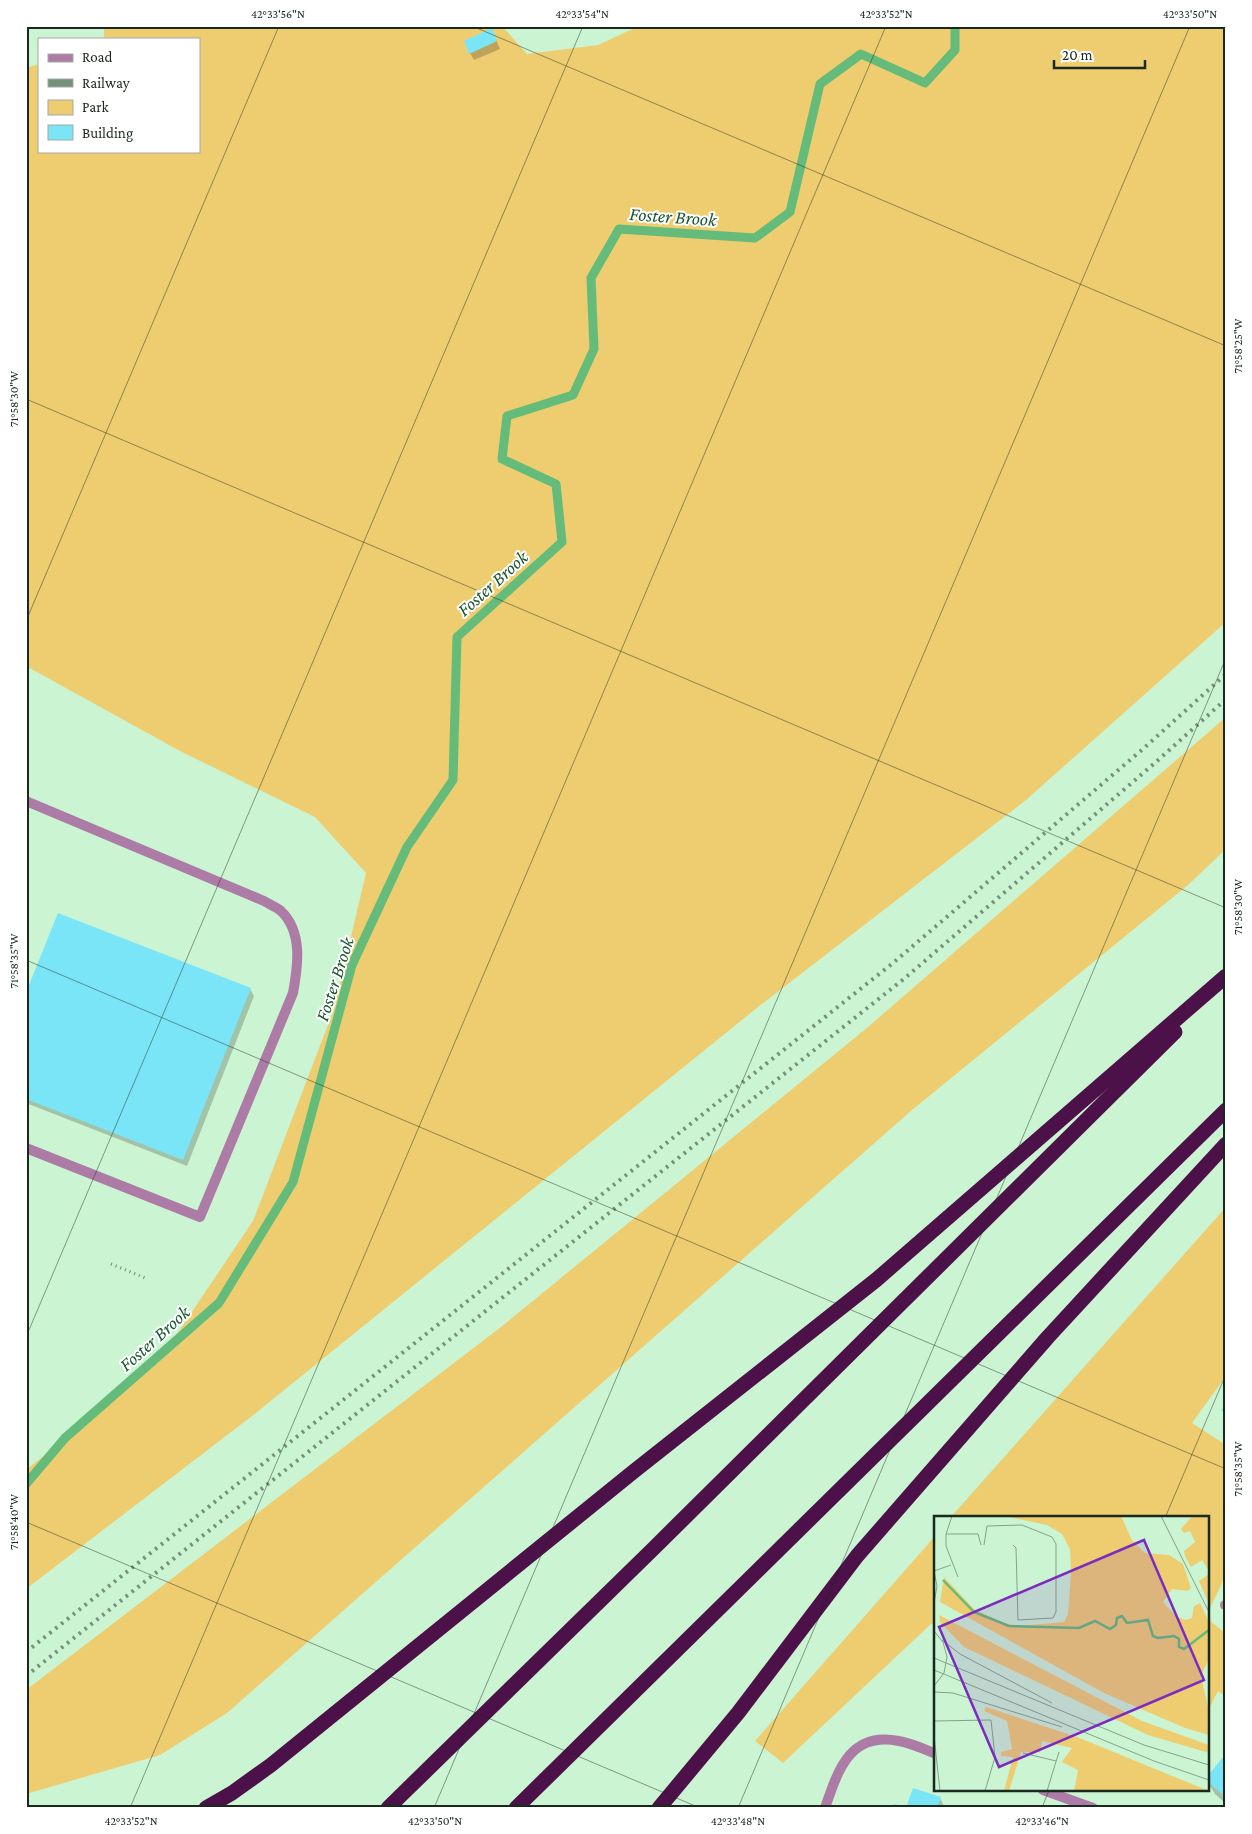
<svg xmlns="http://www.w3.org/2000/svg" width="1252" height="1834" font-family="'Crimson Pro',serif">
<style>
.green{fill:#eecd71}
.shadow{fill:#0003}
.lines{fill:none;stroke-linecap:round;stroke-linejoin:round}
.stream{stroke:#64bb7a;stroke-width:9}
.building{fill:#7be5f8}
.path{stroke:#6d8872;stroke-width:3;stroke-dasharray:1 4;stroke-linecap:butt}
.lane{stroke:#ac7ba6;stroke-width:10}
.street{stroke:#ac7ba6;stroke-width:10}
.highway{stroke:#4b1148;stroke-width:15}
.rail{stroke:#75917a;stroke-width:4;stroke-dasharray:2.5 5;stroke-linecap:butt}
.ticks{fill:none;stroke:#1a291d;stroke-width:1;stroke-opacity:0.45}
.labels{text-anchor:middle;stroke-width:4;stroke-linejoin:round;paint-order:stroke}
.water-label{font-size:19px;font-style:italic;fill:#17562c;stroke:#fff}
.inset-river{fill:none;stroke:#64bb7a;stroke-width:2.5}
.inset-road{fill:none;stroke:#84a38a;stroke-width:1}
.view{fill:#7b2cbf;fill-opacity:0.15;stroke:#7b2cbf;stroke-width:2.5}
.inset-edge{fill:none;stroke:#1a291d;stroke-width:2.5}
.neatline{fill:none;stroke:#1a291d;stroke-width:2}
.ticks-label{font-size:12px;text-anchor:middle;fill:#1a291d}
</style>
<rect width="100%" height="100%" fill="#cbf4d2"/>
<g class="green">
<polygon points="104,26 502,26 527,54 598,45 639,26 1226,26 1226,622 1026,800 758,1007 252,1416 26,1589 26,1470 65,1439 173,1340 253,1221 334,1009 366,873 315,817 180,751 26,666 26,68 39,64 39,151 199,151 199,39 100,39 104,37"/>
<polygon points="1226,717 1226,849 1188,885 912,1110 227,1713 160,1755 26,1794 26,1690 501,1327 868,1027"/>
<polygon points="1226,1207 1226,1376 1192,1423 1226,1445 1226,1575 1208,1612 1208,1518 950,1518"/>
<polygon points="936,1535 936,1625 931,1624 783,1763 755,1741"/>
<polygon points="1208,1619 1226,1634 1226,1697 1218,1691 1208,1711"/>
</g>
<g class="shadow">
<polygon points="495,37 500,49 474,60 470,53"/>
<polygon points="26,986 250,989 254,996 187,1166 26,1103"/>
<polygon points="1226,1756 1226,1804 1215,1794 1208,1783 1208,1777"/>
<polygon points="940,1798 945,1808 908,1808"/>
</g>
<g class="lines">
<polyline class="stream" points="26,1484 65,1438 219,1303 293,1182 352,965 407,847 453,780 457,637 562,542 556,484 502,459 507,416 573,395 594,349 591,278 619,229 755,238 790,212 820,84 861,54 925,83 955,50 955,26"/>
</g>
<g class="building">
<polygon points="492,28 497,41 469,54 464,41"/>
<polygon points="58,913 251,988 183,1160 26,1099 26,984 29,985"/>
<polygon points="1226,1405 1226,1415 1221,1410"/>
<polygon points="1226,1754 1226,1797 1208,1782 1208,1775"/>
<polygon points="913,1788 941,1797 937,1808 906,1808"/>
<polygon points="894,1804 906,1807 905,1808 893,1808"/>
</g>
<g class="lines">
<polyline class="path" points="111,1264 148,1279"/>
<path class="lane" d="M 26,801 L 264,901 C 269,904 276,907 281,911 C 303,932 298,966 293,993 L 200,1217 L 26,1148"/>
<g class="street">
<polyline points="1225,1605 1226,1605"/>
<polyline points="1043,1790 1093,1808"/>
<path d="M 825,1808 C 838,1770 850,1731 899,1741 C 911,1743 924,1749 936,1754"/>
</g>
<g class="highway">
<polyline points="206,1808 232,1793 271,1765 633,1472 876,1280 1226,976"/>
<polyline points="388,1808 653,1549 1175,1032"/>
<polyline points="516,1808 1226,1110"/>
<polyline points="659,1808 738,1713 857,1556 1048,1337 1226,1144"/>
</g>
<g class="rail">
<polyline points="26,1652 893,963 1144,748 1226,674"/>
<polyline points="26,1676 905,978 1156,762 1226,699"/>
</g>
</g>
<path class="ticks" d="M 472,26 L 1226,346M 26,399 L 1226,908M 26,621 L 279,26M 26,960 L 1226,1469M 26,1337 L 583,26M 1165,1518 L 1226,1374M 26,1522 L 700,1808M 130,1808 L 886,26M 434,1808 L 1190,26M 738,1808 L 1226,658M 1042,1808 L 1049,1790"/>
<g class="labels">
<g class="water-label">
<text transform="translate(673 216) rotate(4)" y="7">Foster Brook</text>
<text transform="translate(492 583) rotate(-42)" y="7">Foster Brook</text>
<text transform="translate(334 979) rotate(-72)" y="7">Foster Brook</text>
<text transform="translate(154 1338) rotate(-42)" y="7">Foster Brook</text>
</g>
</g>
<g transform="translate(934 1516)">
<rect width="275" height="275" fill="#cbf4d2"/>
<path d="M 70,0 L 187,0 L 198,24 L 211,37 L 235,39 L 249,48 L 257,72 L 254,75 L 238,73 L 229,86 L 243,101 L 252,104 L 258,102 L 260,90 L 266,87 L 275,106 L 275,143 L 267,160 L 274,191 L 275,219 L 251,212 L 170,177 L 6,86 L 10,61 L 40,93 L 69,107 L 86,110 L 130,106 L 134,98 L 137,56 L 136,33 L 128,18 L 113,9 ZM 258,0 L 275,0 L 275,55 L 268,44 L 257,51 L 251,40 L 250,35 L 261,26 L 256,15 L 250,17 L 247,13 ZM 275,58 L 275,88 L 265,65 ZM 5,99 L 208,205 L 275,229 L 275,237 L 214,219 L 30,131 L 6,106 ZM 52,191 L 143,221 L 275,275 L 140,275 L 144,254 L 128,246 L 138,232 L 108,225 L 106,236 L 87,236 L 75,275 L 70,275 L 79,241 L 67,240 L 67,236 L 78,233 L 73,205 L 50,195 Z" fill="#eecd71"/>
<path class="inset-river" d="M 9,64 L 40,96 L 75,110 L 145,112 L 161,105 L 176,113 L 182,109 L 183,102 L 188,100 L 193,107 L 214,104 L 219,120 L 224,122 L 240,120 L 245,123 L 245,131 L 250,133 L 275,114"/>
<path class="inset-road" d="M 18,0 L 12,18 L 12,30 L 24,61M 227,0 L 275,96M 12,18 L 44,18 L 47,29M 50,29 L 53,10 L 88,9 L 118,21 L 122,28 L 122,96 L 119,102 L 84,104 L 82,32 L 79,29M 0,55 L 17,49M 0,55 L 3,70 L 0,87M 0,115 L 9,126 L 13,141 L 10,157 L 0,170M 8,124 L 26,138 L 118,187M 0,142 L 210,229 L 275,249M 0,154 L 220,245 L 275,264M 0,176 L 19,177 L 128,211M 0,205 L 57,204 L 61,241 L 51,275M 0,220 L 6,275M 89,237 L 122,245M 113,275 L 125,236"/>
<path class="view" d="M 210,24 L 270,164 L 65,251 L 5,111 Z"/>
<rect width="275" height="275" class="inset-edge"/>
</g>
<rect width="1252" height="1834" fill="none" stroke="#ffffff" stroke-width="55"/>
<rect x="38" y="38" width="162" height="115" fill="#ffffff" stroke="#a3a9a5"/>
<rect x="48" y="54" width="25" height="8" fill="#ac7ba6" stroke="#a3a9a5"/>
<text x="82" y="62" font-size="15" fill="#1a291d">Road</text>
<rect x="48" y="79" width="25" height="8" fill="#75917a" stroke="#a3a9a5"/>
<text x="82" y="88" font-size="15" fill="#1a291d">Railway</text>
<rect x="48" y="100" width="25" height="15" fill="#eecd71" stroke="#a3a9a5"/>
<text x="82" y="112" font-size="15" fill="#1a291d">Park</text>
<rect x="48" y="125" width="25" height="15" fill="#7be5f8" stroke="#a3a9a5"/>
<text x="82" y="138" font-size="15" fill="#1a291d">Building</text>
<path d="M1054 60v8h91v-8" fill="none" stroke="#1a291d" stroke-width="2.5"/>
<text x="1062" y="60" font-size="15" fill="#1a291d" stroke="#ffffff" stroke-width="4" paint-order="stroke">20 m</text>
<rect x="28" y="28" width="1196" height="1778" class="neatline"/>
<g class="ticks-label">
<text x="278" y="18">42°33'56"N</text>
<text x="582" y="18">42°33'54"N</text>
<text x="886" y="18">42°33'52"N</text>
<text x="1190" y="18">42°33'50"N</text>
<text transform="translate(1238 346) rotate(-90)" y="4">71°58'25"W</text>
<text transform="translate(14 399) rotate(-90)" y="4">71°58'30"W</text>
<text transform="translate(1238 907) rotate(-90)" y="4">71°58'30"W</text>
<text transform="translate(14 961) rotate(-90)" y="4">71°58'35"W</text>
<text transform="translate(1238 1469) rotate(-90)" y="4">71°58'35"W</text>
<text transform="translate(14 1522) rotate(-90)" y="4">71°58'40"W</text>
<text x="131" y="1825">42°33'52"N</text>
<text x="435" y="1825">42°33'50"N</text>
<text x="738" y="1825">42°33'48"N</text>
<text x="1042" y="1825">42°33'46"N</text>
</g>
</svg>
